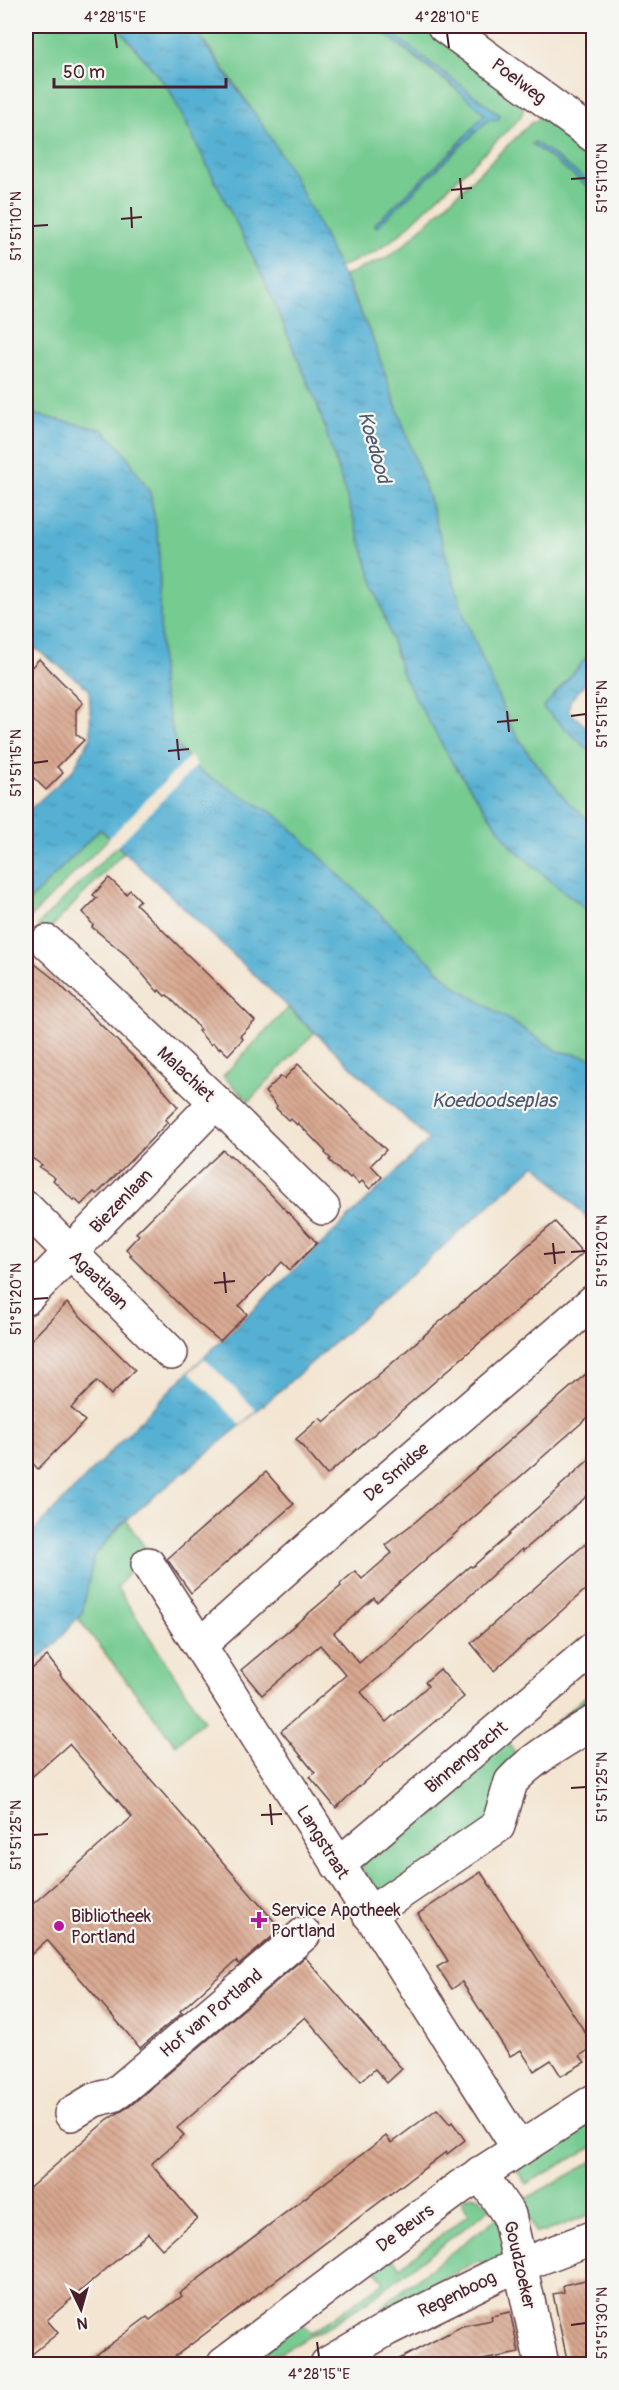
<svg xmlns="http://www.w3.org/2000/svg" width="619" height="2390" font-family="Pangolin,sans-serif">
<style>
.green{fill:#75cb90;stroke:#60755e;stroke-width:1.5}
.water{fill:url(#water-ripples);stroke:#50687f;stroke-width:1.5}
.pier{fill:#f3e5d1}
.building{fill:url(#building-back-hatch)}
.lines{fill:none;stroke-linecap:round;stroke-linejoin:round}
.minor-casing{stroke:#633d44;stroke-width:36}
.minor{stroke:#fff;stroke-width:33}
.ticks{fill:none;stroke:#4a1f2b;stroke-width:2}
.poi-dot{fill:#b5179e;stroke:#f6f6f2;stroke-width:2}
.labels{text-anchor:middle;stroke-width:4.5;stroke-linejoin:round;paint-order:stroke}
.street-label{font-size:18px;fill:#4a1f2b;stroke:#f6f6f2}
.poi-label{font-size:18px;fill:#4a1f2b;stroke:#f6f6f2;text-anchor:start}
.water-label{font-size:20px;font-style:italic;fill:#4e596e;stroke:#f6f6f2}
.neatline{fill:none;stroke:#4a1f2b;stroke-width:2}
.ticks-label{font-size:15px;text-anchor:middle;fill:#4a1f2b}
</style>
<defs>
<pattern id="water-ripples" width="26" height="14" patternUnits="userSpaceOnUse" patternTransform="scale(1.5)"><rect width="26" height="14" fill="#55b0d3"/><path d="M2 4q2-2 4 0t4 0M15 11q2-2 4 0t4 0" fill="none" stroke="#488fab"/></pattern>
<pattern id="building-back-hatch" width="6" height="6" patternUnits="userSpaceOnUse" patternTransform="scale(1.5)"><rect width="6" height="6" fill="#d8a78f"/><path d="M-1 5l2 2M0 0l6 6M5-1l2 2" fill="none" stroke="#b18775"/></pattern>
</defs>
<rect width="100%" height="100%" fill="#f6f6f2"/>
<filter id="ink" filterUnits="userSpaceOnUse"><feTurbulence type="fractalNoise" baseFrequency=".0167" numOctaves="2"/><feDisplacementMap in="SourceGraphic" scale="12" xChannelSelector="R" yChannelSelector="G"/><feConvolveMatrix kernelMatrix="1 2 1 2 8 2 1 2 1" color-interpolation-filters="sRGB"/></filter>
<filter id="wash" filterUnits="userSpaceOnUse"><feTurbulence type="fractalNoise" baseFrequency=".008" numOctaves="4" result="noise"/><feDisplacementMap in="SourceGraphic" scale="24" xChannelSelector="R" yChannelSelector="G"/><feGaussianBlur stdDeviation="1.35" result="paint"/><feColorMatrix in="noise" values="0 0 0 0 0 0 0 0 0 0 0 0 0 0 0 0 0 1.4 0 .05"/><feComposite in="paint" operator="in"/></filter>
<g filter="url(#wash)">
<rect width="100%" height="100%" fill="#f3e5d1"/>
<g class="green">
<polygon points="26,26 117,26 169,89 263,277 318,406 403,676 452,762 511,846 558,887 593,914 593,1058 558,1051 455,986 278,816 199,771 176,745 161,686 159,543 150,493 103,430 36,415 26,408"/>
<path d="M 192,26 L 375,26 L 485,112 L 484,116 L 454,149 L 375,225 L 489,119 L 501,116 L 382,26 L 434,26 L 528,96 L 521,116 L 513,125 L 399,235 L 376,251 L 339,268 C 299,182 251,101 192,26 Z"/>
<polygon points="543,116 593,144 593,185 535,142 532,144 593,190 593,650 543,708 593,754 593,824 568,802 531,757 510,725 464,615 428,496 372,337 344,276 386,258 405,244 530,124"/>
<polygon points="100,829 109,838 26,922 26,904"/>
<polygon points="117,846 124,852 44,935 38,929 38,925"/>
<polygon points="288,1008 314,1033 249,1101 223,1076"/>
<polygon points="126,1520 148,1552 138,1559 117,1588 204,1720 176,1745 77,1617 82,1613 94,1556"/>
<polygon points="593,1690 593,1716 550,1745 542,1734"/>
<polygon points="505,1739 522,1761 494,1823 385,1898 358,1865"/>
<polygon points="593,2111 593,2147 526,2184 513,2164"/>
<polygon points="593,2161 593,2213 544,2232 535,2232 523,2203 525,2199"/>
<polygon points="472,2195 478,2197 491,2208 368,2301 331,2325 260,2364 239,2364 298,2319 311,2333 384,2282 372,2265 388,2253 400,2267 469,2214 461,2200"/>
<polygon points="498,2217 511,2254 489,2266 478,2261 382,2309 383,2305"/>
</g>
<g class="water">
<polygon points="117,26 192,26 262,124 289,168 313,213 372,337 428,496 464,615 510,725 531,757 568,802 593,824 593,914 558,887 511,846 452,762 403,676 318,406 263,277 169,89"/>
<polygon points="375,26 382,26 501,116 497,120 489,119 377,227 374,225 454,149 485,114 450,83"/>
<polygon points="535,142 593,185 593,190 532,144"/>
<polygon points="26,408 36,415 103,430 124,451 150,493 159,543 161,686 176,745 199,771 278,816 455,986 558,1051 593,1058 594,1225 536,1164 241,1425 120,1525 94,1556 82,1613 53,1646 26,1670 26,1539 169,1391 429,1140 100,829 26,904 26,813 73,770 91,736 89,689 36,649 26,645"/>
<polygon points="593,650 593,674 570,701 569,711 593,733 593,754 543,708"/>
</g>
<g class="pier">
<polygon points="190,756 197,765 115,848 107,840"/>
<polygon points="204,1358 256,1410 241,1425 190,1372"/>
</g>
<g id="blocks">
<g class="building">
<polygon points="39,659 83,703 76,710 76,734 84,740 57,767 63,773 46,790 26,770 26,673"/>
<polygon points="109,878 126,894 130,890 140,900 136,904 255,1021 240,1036 243,1039 228,1055 220,1047 219,1049 213,1043 211,1045 198,1031 200,1030 195,1023 167,995 165,996 159,990 158,992 127,956 92,927 93,925 83,912 97,898 93,895"/>
<polygon points="26,957 54,979 147,1070 178,1107 165,1120 168,1122 142,1149 97,1194 94,1192 81,1205 75,1199 74,1201 53,1180 55,1178 39,1167 42,1165 26,1154"/>
<polygon points="298,1064 386,1150 371,1165 382,1177 370,1189 362,1181 359,1184 352,1176 350,1178 344,1172 343,1174 329,1160 331,1159 325,1153 326,1152 298,1123 297,1125 291,1119 289,1121 276,1108 277,1106 265,1092 281,1076 284,1079"/>
<polygon points="223,1150 229,1156 230,1155 262,1185 317,1243 290,1270 282,1262 239,1306 247,1314 220,1341 199,1324 130,1256 132,1255 126,1249 139,1235 136,1233 156,1213"/>
<polygon points="555,1222 583,1253 327,1475 296,1439 320,1418 324,1422"/>
<polygon points="67,1303 135,1370 111,1395 97,1381 71,1408 85,1421 38,1469 26,1456 26,1345"/>
<polygon points="594,1367 594,1412 377,1602 374,1598 334,1633 359,1663 470,1566 472,1567 509,1535 508,1534 560,1488 559,1487 594,1455 594,1490 523,1551 522,1549 503,1565 404,1657 361,1692 386,1722 428,1686 425,1682 440,1669 464,1697 378,1769 336,1808 310,1777 315,1773 281,1731 346,1675 320,1645 262,1695 241,1670 341,1586 340,1584 355,1571 362,1579 392,1553 385,1545 415,1522"/>
<polygon points="266,1472 294,1504 191,1593 167,1559"/>
<polygon points="585,1544 594,1555 594,1582 494,1671 471,1643"/>
<polygon points="47,1656 61,1674 60,1675 281,1929 239,1965 236,1961 180,2011 182,2013 140,2048 47,1940 26,1959 26,1910 132,1817 69,1744 26,1782 26,1674"/>
<polygon points="481,1872 594,2046 580,2056 585,2062 561,2076 551,2060 534,2071 521,2050 510,2056 462,1982 452,1989 437,1967 448,1961 418,1914"/>
<polygon points="305,1957 402,2069 387,2083 375,2069 361,2081 305,2017 177,2128 184,2135 151,2164 197,2218 193,2222 162,2249 148,2233 47,2320 58,2333 26,2359 26,2191 108,2119 130,2106"/>
<polygon points="437,2109 450,2124 452,2122 465,2140 447,2154 446,2152 165,2364 84,2364 147,2317 150,2320 182,2296 180,2293 386,2136 391,2143"/>
<polygon points="594,2278 594,2364 568,2364 553,2294 564,2292 563,2285"/>
<polygon points="510,2312 519,2353 462,2364 390,2364 462,2326 492,2320 491,2316"/>
</g>
</g>
</g>
<g filter="url(#ink)">
<use href="#blocks" fill-opacity="0" stroke="#633d44" stroke-width="1.5"/>
<g class="lines">
<g class="minor-casing">
<g id="minor">
<polyline points="444,26 594,136"/>
<polyline points="47,942 216,1102 323,1208"/>
<polyline points="26,1208 171,1353"/>
<polyline points="26,1298 216,1102"/>
<polyline points="148,1564 519,2149"/>
<polyline points="200,1645 339,1521 594,1301"/>
<polyline points="338,1865 594,1648"/>
<path d="M 369,1914 L 498,1826 L 511,1782 C 533,1757 566,1740 594,1722"/>
<polyline points="118,2092 304,1934"/>
<polyline points="71,2114 94,2100 113,2095"/>
<polyline points="480,2173 509,2215 542,2364"/>
<polyline points="224,2364 460,2187 594,2101"/>
<polyline points="327,2364 387,2329 498,2274 594,2237"/>
</g>
</g>
<use href="#minor" class="minor"/>
</g>
</g>
<path class="ticks" d="M 115,33 L 117,48M 447,33 L 449,48M 460,178 L 462,199M 571,179 L 586,178M 451,190 L 472,188M 131,207 L 132,228M 121,219 L 142,217M 33,226 L 48,225M 507,711 L 509,732M 571,716 L 586,714M 497,722 L 518,720M 177,739 L 179,760M 168,751 L 189,749M 33,763 L 48,761M 553,1243 L 555,1264M 571,1252 L 586,1251M 544,1254 L 565,1252M 224,1272 L 226,1293M 214,1283 L 235,1281M 33,1299 L 48,1298M 571,1788 L 586,1787M 270,1804 L 272,1825M 261,1815 L 282,1814M 33,1835 L 48,1834M 571,2325 L 586,2323M 317,2342 L 319,2357"/>
<g class="poi-dot">
<path d="M256 1911h6v6h6v6h-6v6h-6v-6h-6v-6h6z"/>
<circle cx="59" cy="1926" r="6"/>
</g>
<g class="labels">
<g class="street-label">
<text transform="translate(519 81) rotate(37)" y="6">Poelweg</text>
<text transform="translate(186 1074) rotate(43)" y="6">Malachiet</text>
<text transform="translate(121 1201) rotate(-46)" y="6">Biezenlaan</text>
<text transform="translate(99 1280) rotate(45)" y="6">Agaatlaan</text>
<text transform="translate(396 1472) rotate(-41)" y="6">De Smidse</text>
<text transform="translate(466 1757) rotate(-40)" y="6">Binnengracht</text>
<text transform="translate(323 1842) rotate(58)" y="6">Langstraat</text>
<text transform="translate(211 2013) rotate(-40)" y="6">Hof van Portland</text>
<text transform="translate(405 2228) rotate(-37)" y="6">De Beurs</text>
<text transform="translate(520 2265) rotate(77)" y="6">Goudzoeker</text>
<text transform="translate(457 2294) rotate(-26)" y="6">Regenboog</text>
</g>
<g class="poi-label">
<text x="271" y="1916">Service Apotheek<tspan x="271" dy="21">Portland</tspan></text>
<text x="71" y="1922">Bibliotheek<tspan x="71" dy="21">Portland</tspan></text>
</g>
<g class="water-label">
<text transform="translate(375 447) rotate(74)" y="7">Koedood</text>
<text x="494" y="1107">Koedoodseplas</text>
</g>
</g>
<rect width="619" height="2390" fill="none" stroke="#f6f6f2" stroke-width="66"/>
<g transform="translate(81 2309) rotate(175)" stroke="#f6f6f2" stroke-width="4.5" paint-order="stroke">
<path d="M0-4.5L10 22L0 15L-10 22Z" fill="#4a1f2b"/>
<text y="-9" font-size="16" font-weight="bold" text-anchor="middle" fill="#4a1f2b">N</text>
</g>
<path d="M54 78v9h172v-9" fill="none" stroke="#4a1f2b" stroke-width="3"/>
<text x="63" y="78" font-size="18" fill="#4a1f2b" stroke="#f6f6f2" stroke-width="4.5" paint-order="stroke">50 m</text>
<rect x="33" y="33" width="553" height="2324" class="neatline"/>
<g class="ticks-label">
<text x="115" y="22">4°28'15"E</text>
<text x="447" y="22">4°28'10"E</text>
<text transform="translate(602 178) rotate(-90)" y="5">51°51'10"N</text>
<text transform="translate(16 226) rotate(-90)" y="5">51°51'10"N</text>
<text transform="translate(602 714) rotate(-90)" y="5">51°51'15"N</text>
<text transform="translate(16 763) rotate(-90)" y="5">51°51'15"N</text>
<text transform="translate(602 1251) rotate(-90)" y="5">51°51'20"N</text>
<text transform="translate(16 1299) rotate(-90)" y="5">51°51'20"N</text>
<text transform="translate(602 1787) rotate(-90)" y="5">51°51'25"N</text>
<text transform="translate(16 1835) rotate(-90)" y="5">51°51'25"N</text>
<text transform="translate(602 2323) rotate(-90)" y="5">51°51'30"N</text>
<text x="319" y="2379">4°28'15"E</text>
</g>
</svg>
